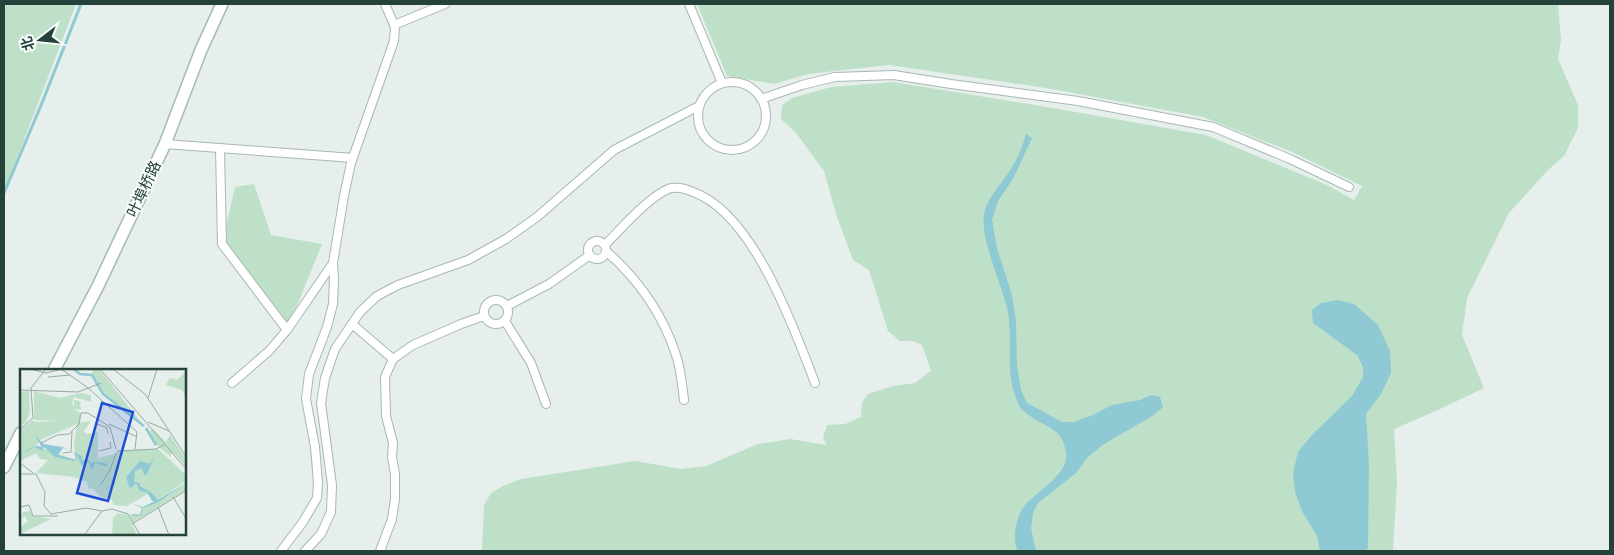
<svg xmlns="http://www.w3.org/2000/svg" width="1614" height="555" font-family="Mulish,'Noto Sans SC',sans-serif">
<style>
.green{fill:#bfe0c8}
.water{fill:#8ec9d4}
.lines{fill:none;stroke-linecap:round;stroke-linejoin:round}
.stream{stroke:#8ec9d4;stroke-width:3}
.street-casing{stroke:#a8b8b2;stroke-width:10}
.secondary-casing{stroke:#a4bbb3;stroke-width:14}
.street{stroke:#fff;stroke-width:8}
.secondary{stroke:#fff;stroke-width:11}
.labels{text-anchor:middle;stroke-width:4;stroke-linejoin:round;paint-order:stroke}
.street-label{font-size:15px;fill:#24423a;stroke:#f7fbf9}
.inset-river{fill:none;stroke:#8ec9d4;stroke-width:2.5}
.inset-road{fill:none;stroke:#98aaa4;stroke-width:1}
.view{fill:#1d4ed8;fill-opacity:0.15;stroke:#1d4ed8;stroke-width:2.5}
.inset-edge{fill:none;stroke:#24423a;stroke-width:2.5}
</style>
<rect width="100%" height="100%" fill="#e6efeb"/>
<g class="green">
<polygon points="4,4 76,4 4,192"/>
<polygon points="697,4 1558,4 1561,40 1558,59 1578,105 1578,128 1564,156 1548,170 1509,213 1467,298 1462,335 1484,388 1438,410 1394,429 1397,482 1393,551 482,551 484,505 491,493 503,486 521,479 635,461 681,469 706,466 758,444 790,439 827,445 823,438 827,425 845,424 861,417 862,403 868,394 893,386 915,383 931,371 922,345 913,341 900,341 888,331 869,270 853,260 836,214 824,171 796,133 781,119 782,105 792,98 831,87 893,82 1047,107 1206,135 1327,185 1354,200 1362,186 1292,152 1203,117 1046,88 889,65 808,74 774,84 727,76"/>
<polygon points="254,184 271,235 322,244 287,330 222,244 235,187"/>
</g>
<g class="water">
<path d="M 1026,134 L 1032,138 L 1013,179 L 998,201 L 992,220 L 997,248 L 1012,295 L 1016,322 L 1017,365 L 1021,390 L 1027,403 L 1062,422 L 1073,422 L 1093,415 L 1112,405 L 1140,400 L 1151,395 L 1160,397 L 1163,407 L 1154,415 L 1104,444 L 1088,457 L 1076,473 L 1038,503 L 1033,513 L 1031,528 L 1036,551 L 1018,551 C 1015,546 1015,540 1015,533 C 1016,523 1019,512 1025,505 C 1037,491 1068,475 1066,454 C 1064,427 1043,427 1026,413 C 1024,411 1020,409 1019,405 C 1004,375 1013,344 1008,312 C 1003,286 977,234 985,210 C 991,192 1006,179 1015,162 C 1020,153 1023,144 1026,134 Z"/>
<polygon points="1338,300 1354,304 1378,325 1390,351 1391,373 1381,394 1366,414 1369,464 1368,548 1365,551 1320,551 1317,536 1302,511 1295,492 1293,473 1298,452 1312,435 1352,396 1363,377 1363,367 1357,355 1313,323 1312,310 1321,303"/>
</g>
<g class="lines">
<polyline class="stream" points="4,193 42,103 81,4"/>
<g class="street-casing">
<g id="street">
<polyline points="689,4 722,83"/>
<polyline points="394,25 445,4"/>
<circle cx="732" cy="116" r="34"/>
<polyline points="761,99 802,85 835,77 894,75 951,84 1078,101 1213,127 1290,159 1349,187"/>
<polyline points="165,144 353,158"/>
<polyline points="220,148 222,244 287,330"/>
<circle cx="597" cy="250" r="9"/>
<path d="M 605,245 C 620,230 651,194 671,188 C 678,187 687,189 693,192 C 753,213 794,328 815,383"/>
<path d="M 606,251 C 638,279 663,315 676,355 C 681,369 682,385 684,400"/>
<circle cx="496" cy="312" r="12"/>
<polyline points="507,306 549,284 590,255"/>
<polyline points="505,321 531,363 546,404"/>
<polyline points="352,324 393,359"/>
<polyline points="232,383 269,351 287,330 333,263"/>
<polyline points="281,551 303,522 317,498 318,482 315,447 306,399 309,374 327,327 333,304 334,279 333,263 344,196 351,163 394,41 395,27 385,4"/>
<polyline points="305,551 321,534 331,512 332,485 321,403 325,378 335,349 360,312 377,296 398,285 468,260 506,239 537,217 614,150 699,106"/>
<polyline points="380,551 392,519 395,499 395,474 392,457 393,443 386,416 385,377 393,359 413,345 461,324 484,316"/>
</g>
</g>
<g class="secondary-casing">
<g id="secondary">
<polyline points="54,370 98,286 165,144 201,50 222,4"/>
<polyline points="4,467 21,433"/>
</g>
</g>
<use href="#street" class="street"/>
<use href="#secondary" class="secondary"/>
</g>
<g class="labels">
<g class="street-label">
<text transform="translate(144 189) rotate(-65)" y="5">叶埠桥路</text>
</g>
</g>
<g transform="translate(20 369)">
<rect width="166" height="166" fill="#e6efeb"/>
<path d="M 73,0 L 79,0 L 124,57 L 84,24 L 72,5 ZM 166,2 L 166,28 L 162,21 L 146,16 L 150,9 L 157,11 ZM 9,22 L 10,43 L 6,53 L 0,58 L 0,23 ZM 14,22 L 40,29 L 60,24 L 71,26 L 71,33 L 54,28 L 52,34 L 54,39 L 54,31 L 60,32 L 61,41 L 54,40 L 60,44 L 60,54 L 71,52 L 64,62 L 67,65 L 78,63 L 78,89 L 95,85 L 84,112 L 97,82 L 138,80 L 166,106 L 166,112 L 138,131 L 131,123 L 107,137 L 94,136 L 91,130 L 81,128 L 73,120 L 68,119 L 67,113 L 54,108 L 16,104 L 28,91 L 20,90 L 16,84 L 0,92 L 0,61 L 13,51 L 15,53 L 36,52 L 14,51 ZM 57,55 L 54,76 L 56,91 L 16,77 L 20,71 ZM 133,60 L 146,73 L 150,66 L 166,90 L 166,98 L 153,83 L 150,87 L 133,73 L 130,62 ZM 166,114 L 166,121 L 112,154 L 110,145 L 120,145 L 123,138 L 139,133 ZM 10,142 L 13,147 L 31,150 L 0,165 L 0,158 L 8,152 L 5,147 L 1,149 L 3,143 ZM 98,144 L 108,146 L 116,164 L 113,166 L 92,166 L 93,149 Z" fill="#bfe0c8" fill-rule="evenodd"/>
<path d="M 15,67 L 24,75 L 42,78 L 62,87 L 62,91 L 68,91 L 71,95 L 74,93 L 85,94 L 89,98 L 75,94 L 72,101 L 68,92 L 62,97 L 56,85 L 57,91 L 53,92 L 35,88 L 24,78 L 22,82 L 15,78 L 0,85 L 12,78 L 18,77 L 22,78 ZM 43,79 L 54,83 L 56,91 L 38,86 ZM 135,87 L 127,105 L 124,106 L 122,99 L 115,102 L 114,113 L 120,114 L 120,117 L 132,124 L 138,131 L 166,114 L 139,133 L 123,139 L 121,146 L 116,147 L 111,145 L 120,146 L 122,139 L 114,135 L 123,138 L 135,132 L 132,132 L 127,123 L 120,122 L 116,114 L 110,120 L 106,108 L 120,92 L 130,95 Z" fill="#8ec9d4" fill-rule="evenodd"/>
<path class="inset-river" d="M 54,0 L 60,5 L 72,6 L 83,25 L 124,57M 126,59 L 136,76"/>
<path class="inset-road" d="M 10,0 L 26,4 L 42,0M 41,0 L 67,18 L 117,63M 80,0 L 167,101M 93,0 L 125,25 L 167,89M 28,8 L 50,6M 0,21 L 58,23 L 81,14M 128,29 L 137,0M 128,53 L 149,62M 75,54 L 87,59 L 88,65M 89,55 L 117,68M 0,60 L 13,49 L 11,19 L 26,0M 21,74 L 37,66 L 49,65 L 59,55 L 61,44 L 68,44 L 90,58 L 96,80M 115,80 L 117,63M 79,82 L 91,79 L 90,73M 97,82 L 136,80 L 144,76M 43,84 L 51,83 L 52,62M 0,94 L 13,104M 0,105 L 16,105 L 25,123 L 24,137 L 31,145 L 66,139 L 82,142 L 92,140 L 108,145 L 120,166M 81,115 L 90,101 L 96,84M 153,128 L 167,151M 0,138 L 9,136 L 13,147 L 38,147M 138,138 L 149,166M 112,155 L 167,121M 65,165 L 82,142"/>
<path class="view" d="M 82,34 L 113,43 L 88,132 L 57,124 Z"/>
<rect width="166" height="166" class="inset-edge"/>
</g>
<rect width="1614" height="555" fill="none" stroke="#24423a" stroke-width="10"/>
<g transform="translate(40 40) rotate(254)" stroke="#f7fbf9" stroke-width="4" paint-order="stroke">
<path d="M0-4L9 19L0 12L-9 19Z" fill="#24423a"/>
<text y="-8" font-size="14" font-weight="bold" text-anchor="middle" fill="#24423a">北</text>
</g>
</svg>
